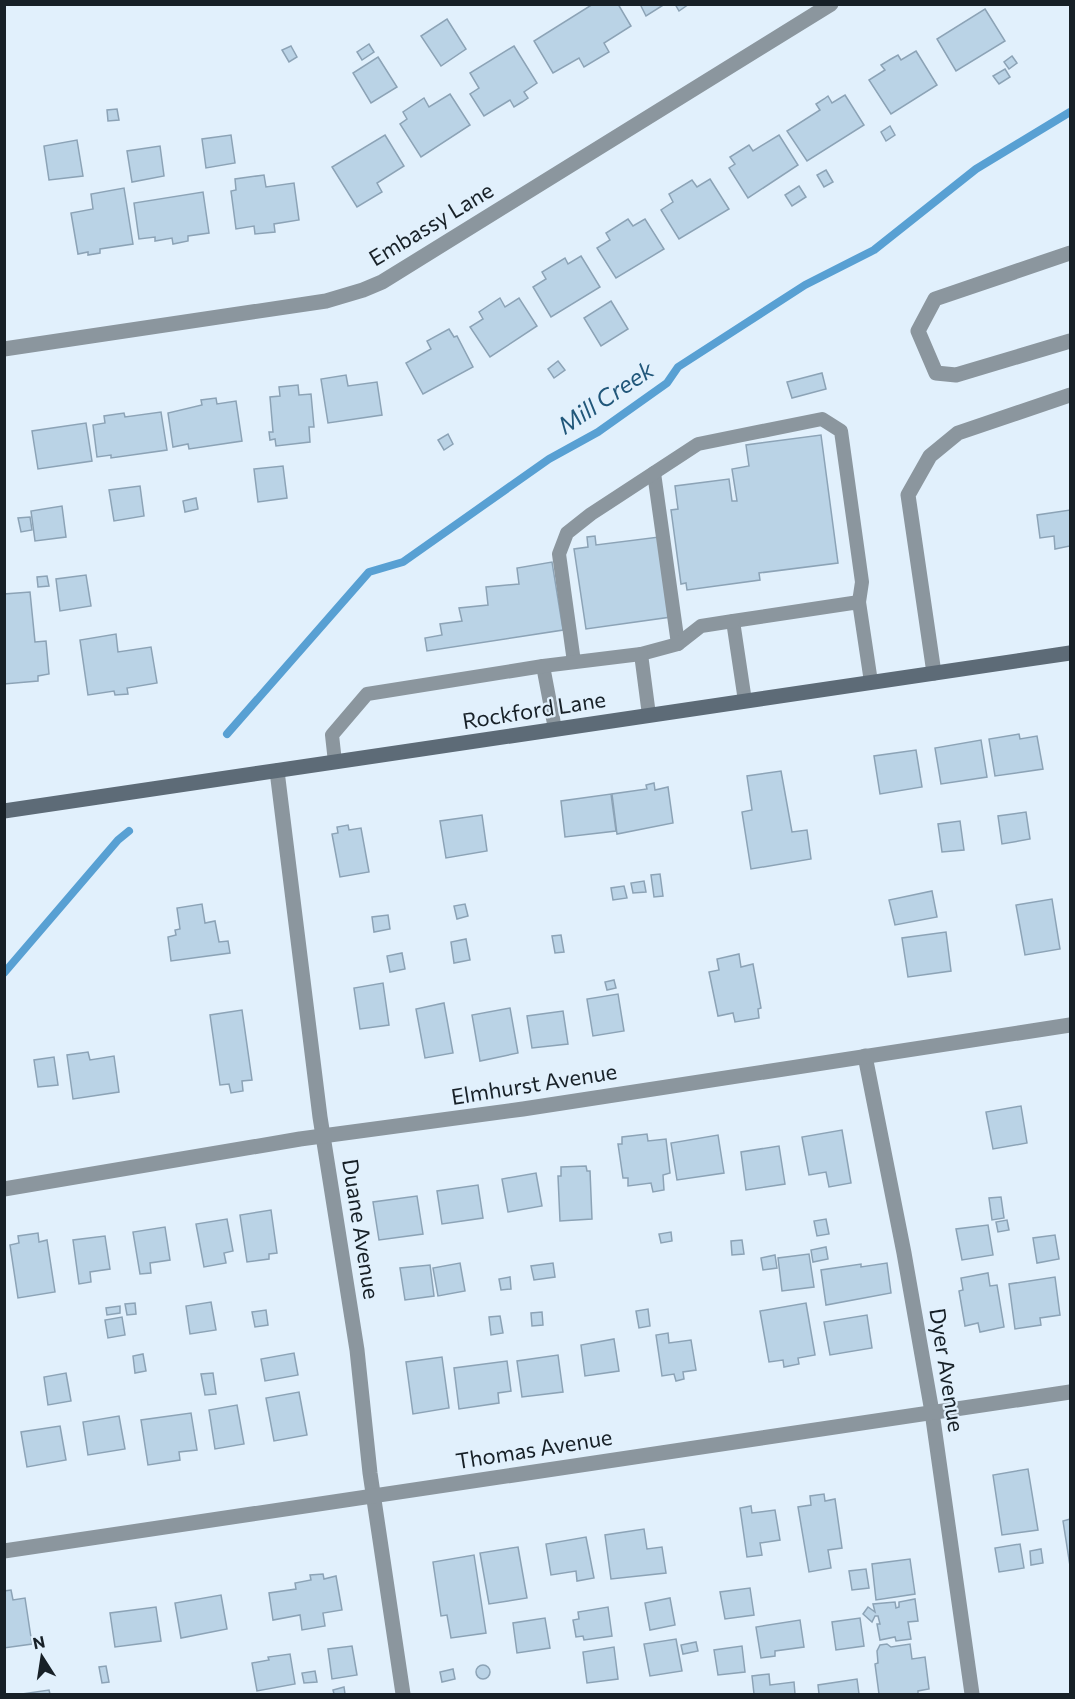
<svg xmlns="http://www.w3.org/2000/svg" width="1075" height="1699" font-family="Commissioner,sans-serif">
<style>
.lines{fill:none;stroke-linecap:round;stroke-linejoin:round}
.stream{stroke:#58a0d3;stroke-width:8}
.building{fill:#bad3e6;stroke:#8ca3b6;stroke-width:1.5}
.lane{stroke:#8b969e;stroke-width:14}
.street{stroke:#8b969e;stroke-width:15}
.secondary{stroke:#5d6b77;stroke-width:15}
.labels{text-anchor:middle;stroke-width:4.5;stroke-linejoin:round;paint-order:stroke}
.street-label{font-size:22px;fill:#172027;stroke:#e1f0fc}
.water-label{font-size:24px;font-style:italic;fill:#21577a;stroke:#e1f0fc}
</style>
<rect width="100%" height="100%" fill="#e1f0fc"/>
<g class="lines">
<g class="stream">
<polyline points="227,734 369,572 403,562 549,459 598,432 667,383 678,367 805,285 874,250 976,169 1070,112"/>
<polyline points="4,973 118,840 129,831"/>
</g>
</g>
<g class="building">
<polygon points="593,4 618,4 631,26 604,43 609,52 584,67 579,58 553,73 534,41"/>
<polygon points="640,4 665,4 646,16"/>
<polygon points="675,4 689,4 679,11"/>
<polygon points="985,9 1005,41 956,71 937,39"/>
<polygon points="447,19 466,49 441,66 421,36"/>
<polygon points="369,44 374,52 362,60 357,52"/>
<polygon points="291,46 297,57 289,62 282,50"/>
<polygon points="514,46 537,83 524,92 528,98 522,102 514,107 510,100 484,116 470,94 479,88 470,73"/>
<polygon points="916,51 937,85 891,114 869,80 885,70 881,65 891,59 898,55 901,60"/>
<polygon points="1012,56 1017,63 1009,69 1004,62"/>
<polygon points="378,57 397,87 371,103 353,73"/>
<polygon points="1005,69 1010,77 999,84 993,76"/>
<polygon points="450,94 470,125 421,157 400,124 407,119 403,112 424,98 429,107"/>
<polygon points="845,95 864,125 807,161 787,131 820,110 816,104 824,99 828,96 832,103"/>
<polygon points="117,109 119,120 108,121 107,110"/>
<polygon points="890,126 895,135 886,141 881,132"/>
<polygon points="231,135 235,163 206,168 202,139"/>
<polygon points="385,135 404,166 377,183 382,192 357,207 332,167"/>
<polygon points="779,135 798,165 748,198 729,168 735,164 730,157 749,145 753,151"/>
<polygon points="77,140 83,176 49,180 44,146"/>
<polygon points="160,146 164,176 132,182 127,151"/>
<polygon points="826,170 833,182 824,187 817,175"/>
<polygon points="264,175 266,187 294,183 299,220 274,224 275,232 255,234 254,226 236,229 231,191 236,190 235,179"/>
<polygon points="710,179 729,209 679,239 661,210 673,202 669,194 692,180 697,187"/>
<polygon points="799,186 806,197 792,206 785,195"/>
<polygon points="124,188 133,244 100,249 100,253 88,255 88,252 78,254 71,213 93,209 91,194"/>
<polygon points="203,192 209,233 188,236 188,241 173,244 172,238 155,241 155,237 139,239 134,203"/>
<polygon points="628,219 633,226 645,219 664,249 616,278 597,248 610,240 606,233"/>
<polygon points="581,256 600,287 551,317 533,287 546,279 542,272 565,258 568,264"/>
<polygon points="500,298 505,307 519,298 537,326 490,357 470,327 483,319 479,312"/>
<polygon points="611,301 628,329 601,346 584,318"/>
<polygon points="449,329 454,337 457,336 473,367 423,394 406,363 431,349 427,341"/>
<polygon points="558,361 565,370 554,378 548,369"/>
<polygon points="822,373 826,389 792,398 787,382"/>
<polygon points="346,375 348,386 377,382 382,415 328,423 321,379"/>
<polygon points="298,385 299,395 311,394 314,427 309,427 310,442 276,446 275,439 270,440 269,432 273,432 270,397 280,396 279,387"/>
<polygon points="216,398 217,404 236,401 242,441 189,449 188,444 173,447 168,413 202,405 201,400"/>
<polygon points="161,412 167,450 111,458 111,455 97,457 93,425 105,423 104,416 124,413 125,417"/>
<polygon points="86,423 92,461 38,469 32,431"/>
<polygon points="448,434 453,444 444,450 438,440"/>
<polygon points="821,435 838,563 759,573 760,580 687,590 686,583 681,584 671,510 678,509 675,486 729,479 732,501 737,501 732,469 749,466 746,445"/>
<polygon points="283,466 287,498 258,502 254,469"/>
<polygon points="140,486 144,516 114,521 109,490"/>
<polygon points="196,498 198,509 185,512 183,501"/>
<polygon points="62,506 66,537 35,541 31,511"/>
<polygon points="1070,510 1070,546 1055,549 1054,536 1040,538 1037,515"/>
<polygon points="30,517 32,530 21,532 18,518"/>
<polygon points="595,536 596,545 659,537 671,617 586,629 574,549 588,547 587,537"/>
<polygon points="552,562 563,630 427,651 425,638 442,635 440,624 462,621 459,608 488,605 486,587 519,584 517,568"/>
<polygon points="86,575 91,606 60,611 56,579"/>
<polygon points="47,576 49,586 38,587 37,577"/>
<polygon points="30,592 35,642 46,641 49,674 38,676 38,681 4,684 4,594"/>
<polygon points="116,634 118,652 151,647 157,683 127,688 128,694 115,695 114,691 88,695 80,640"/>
<polygon points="1019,734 1020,739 1037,736 1043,769 995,776 989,739"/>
<polygon points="981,740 987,777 941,784 935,748"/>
<polygon points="916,750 922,787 880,794 874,756"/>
<polygon points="781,771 792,832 807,830 811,859 751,869 742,812 752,810 747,776"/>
<polygon points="654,783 655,790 668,787 673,823 617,834 612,794 647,789 646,785"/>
<polygon points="611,794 616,831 565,837 561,801"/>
<polygon points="1026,812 1030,839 1002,844 998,816"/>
<polygon points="482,815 487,851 446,858 440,821"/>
<polygon points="960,821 964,850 942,852 938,824"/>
<polygon points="348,825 349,830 361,828 369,872 340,877 332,834 338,833 337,827"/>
<polygon points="660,874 663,896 654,897 651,875"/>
<polygon points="644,881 646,892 633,893 631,883"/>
<polygon points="624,886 627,898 613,900 611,888"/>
<polygon points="932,891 937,917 895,925 889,900"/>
<polygon points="1052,899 1060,949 1025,955 1016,905"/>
<polygon points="202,904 205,923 215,921 219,942 228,941 230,953 171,961 168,937 176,935 175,930 180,929 177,908"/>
<polygon points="465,904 468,916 457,919 454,906"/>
<polygon points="388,915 390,929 374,932 372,917"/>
<polygon points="946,932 951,971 908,977 902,938"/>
<polygon points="561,935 564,952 555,953 552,936"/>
<polygon points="466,939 470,960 454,963 451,942"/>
<polygon points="402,953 405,969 390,972 387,956"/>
<polygon points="739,954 741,967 753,964 761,1008 758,1009 759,1018 735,1022 733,1013 718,1016 709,972 719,970 717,959"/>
<polygon points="614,980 616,988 607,990 605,982"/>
<polygon points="383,983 389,1025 360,1029 354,988"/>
<polygon points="618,994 624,1031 593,1036 587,999"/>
<polygon points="444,1003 453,1053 425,1058 416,1009"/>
<polygon points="510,1008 518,1053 480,1061 472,1015"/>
<polygon points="242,1010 252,1080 242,1081 243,1091 231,1093 229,1084 220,1085 210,1015"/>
<polygon points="563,1011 568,1044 532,1048 527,1016"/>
<polygon points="88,1052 90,1060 114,1056 119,1092 73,1099 67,1055"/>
<polygon points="54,1057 58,1085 38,1087 34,1060"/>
<polygon points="1021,1106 1027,1143 993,1149 986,1112"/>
<polygon points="842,1130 851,1183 829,1187 826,1172 809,1175 802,1137"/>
<polygon points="647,1134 648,1141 666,1139 670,1173 663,1175 664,1190 653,1192 651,1183 628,1186 628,1178 623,1178 618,1144 622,1144 622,1137"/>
<polygon points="718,1135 724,1173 677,1180 671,1143"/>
<polygon points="779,1146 785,1184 746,1190 741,1152"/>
<polygon points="586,1166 587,1171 590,1171 592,1219 560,1221 558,1176 561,1176 561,1167"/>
<polygon points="536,1173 542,1206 508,1212 502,1179"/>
<polygon points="478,1185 483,1218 442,1224 437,1191"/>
<polygon points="417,1196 423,1234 379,1240 373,1202"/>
<polygon points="1001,1197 1004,1218 992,1220 989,1198"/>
<polygon points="271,1210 277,1253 269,1254 269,1259 247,1262 240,1215"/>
<polygon points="227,1219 233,1251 224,1253 226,1263 204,1267 196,1224"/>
<polygon points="826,1219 829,1234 817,1236 814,1221"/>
<polygon points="1007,1220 1009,1230 998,1232 996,1222"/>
<polygon points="988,1225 993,1255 962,1260 956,1229"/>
<polygon points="165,1227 170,1260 150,1263 151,1273 140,1274 133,1232"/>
<polygon points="671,1232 672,1241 661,1243 659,1234"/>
<polygon points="38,1233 39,1242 47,1240 55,1292 18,1298 10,1245 19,1243 18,1236"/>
<polygon points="1055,1235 1059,1259 1037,1263 1033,1238"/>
<polygon points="105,1236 110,1269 90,1272 91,1282 79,1284 73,1240"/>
<polygon points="742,1240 744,1254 732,1255 731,1241"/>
<polygon points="826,1247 828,1259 813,1262 811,1250"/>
<polygon points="809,1254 814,1287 782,1291 778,1258"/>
<polygon points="775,1255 777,1268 763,1270 761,1258"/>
<polygon points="460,1263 465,1291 438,1296 433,1268"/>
<polygon points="553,1263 555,1277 534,1280 531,1266"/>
<polygon points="887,1263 891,1293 826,1305 821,1270 861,1264 861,1267"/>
<polygon points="430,1265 434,1296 405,1300 400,1268"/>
<polygon points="988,1273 990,1286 997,1285 1004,1327 980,1332 978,1323 965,1326 959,1291 963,1290 961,1278"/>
<polygon points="510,1277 511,1289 501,1290 499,1279"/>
<polygon points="1055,1277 1060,1315 1040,1318 1041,1325 1015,1329 1009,1284"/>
<polygon points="211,1302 216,1330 190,1334 186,1306"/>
<polygon points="135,1303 136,1314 127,1315 125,1304"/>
<polygon points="806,1303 815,1355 798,1358 799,1364 784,1367 783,1360 769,1362 760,1311"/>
<polygon points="120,1306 120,1313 107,1315 106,1308"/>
<polygon points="648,1309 650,1326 639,1328 636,1311"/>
<polygon points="266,1310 268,1325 255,1327 252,1312"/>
<polygon points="542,1312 543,1325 532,1326 531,1313"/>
<polygon points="867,1315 872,1348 830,1355 824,1322"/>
<polygon points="500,1316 503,1333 491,1335 489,1317"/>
<polygon points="122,1317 125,1335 108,1338 105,1320"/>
<polygon points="668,1333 669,1343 691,1340 696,1370 683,1372 684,1379 676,1381 674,1374 662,1376 656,1335"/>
<polygon points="614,1339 619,1371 585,1376 581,1345"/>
<polygon points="294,1353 298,1375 265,1381 261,1359"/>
<polygon points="143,1354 146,1371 135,1373 133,1356"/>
<polygon points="558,1355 563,1392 522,1397 517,1361"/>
<polygon points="442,1357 449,1408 413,1414 406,1362"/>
<polygon points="507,1361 511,1391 498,1393 499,1403 459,1409 454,1368"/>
<polygon points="66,1373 71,1401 48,1405 44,1377"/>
<polygon points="213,1373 216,1394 205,1395 201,1374"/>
<polygon points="299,1392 307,1435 274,1441 266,1398"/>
<polygon points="237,1405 244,1444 215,1449 209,1410"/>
<polygon points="191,1413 197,1450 179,1452 180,1460 148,1465 141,1420"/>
<polygon points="119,1416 125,1449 88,1455 83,1422"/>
<polygon points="60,1426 66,1460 27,1467 21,1432"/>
<polygon points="1028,1469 1038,1530 1002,1535 993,1475"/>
<polygon points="824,1494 825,1501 835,1499 842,1548 828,1550 831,1568 809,1572 798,1507 811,1505 810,1496"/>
<polygon points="751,1506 752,1513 775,1510 780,1540 760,1543 762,1555 747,1557 740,1508"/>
<polygon points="1070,1519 1070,1566 1063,1521"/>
<polygon points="644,1529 647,1549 662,1547 666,1573 611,1579 605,1535"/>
<polygon points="586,1537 594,1578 577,1581 576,1571 551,1575 546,1544"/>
<polygon points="1020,1544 1024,1568 999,1572 995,1548"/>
<polygon points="518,1547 527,1598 489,1604 480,1553"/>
<polygon points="1041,1549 1043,1563 1031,1565 1030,1551"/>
<polygon points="474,1555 486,1633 451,1638 447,1615 441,1616 433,1562"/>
<polygon points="910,1559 915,1594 876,1600 872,1564"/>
<polygon points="866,1569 869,1588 852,1590 849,1571"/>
<polygon points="323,1574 324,1579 336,1576 342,1610 323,1613 325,1626 302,1630 300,1615 273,1620 269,1593 296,1589 295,1583 311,1580 310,1575"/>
<polygon points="750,1588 754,1615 725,1619 720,1592"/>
<polygon points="11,1590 13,1600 25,1598 32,1644 4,1648 4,1591"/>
<polygon points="221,1595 227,1629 181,1638 175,1603"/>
<polygon points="670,1598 675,1625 650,1630 645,1603"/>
<polygon points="915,1599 918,1621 908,1622 911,1639 896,1641 895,1637 880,1640 877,1624 880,1624 878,1616 875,1616 872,1622 863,1614 868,1607 875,1612 873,1604 895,1602 896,1608 899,1607 899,1602"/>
<polygon points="156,1607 161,1641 115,1647 110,1613"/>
<polygon points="608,1607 612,1636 584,1640 583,1636 576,1637 573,1620 579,1619 578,1612"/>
<polygon points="545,1618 550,1648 517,1653 513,1623"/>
<polygon points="860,1618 864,1646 836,1650 832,1622"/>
<polygon points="800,1620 804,1647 775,1651 775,1656 761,1658 756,1627"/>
<polygon points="676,1639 682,1671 650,1676 644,1644"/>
<polygon points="696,1642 698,1651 683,1654 681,1645"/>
<polygon points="887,1644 891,1647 910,1644 912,1659 925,1657 929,1689 918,1691 918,1694 879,1694 875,1664 878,1663 877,1651 880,1645"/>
<polygon points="352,1646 357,1675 332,1679 328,1649"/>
<polygon points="742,1646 745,1672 718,1675 714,1650"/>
<polygon points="614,1647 618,1679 587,1683 583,1652"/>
<polygon points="290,1654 295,1684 257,1691 252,1663 269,1660 268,1657"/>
<circle cx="483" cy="1672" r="7"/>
<polygon points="106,1666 109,1682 102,1683 99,1667"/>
<polygon points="453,1669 455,1679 442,1682 440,1672"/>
<polygon points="315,1671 317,1682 304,1683 302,1673"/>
<polygon points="769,1674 770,1685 794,1682 795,1694 754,1694 752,1676"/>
<polygon points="857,1679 859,1694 819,1694 818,1685"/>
<polygon points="344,1687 345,1694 334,1694 333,1690"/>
<polygon points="49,1690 50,1694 22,1694"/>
</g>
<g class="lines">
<g class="lane">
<polyline points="654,473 678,644"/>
<polyline points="574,662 559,554 567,533 591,514 698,444 822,419 841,431 862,582 859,602"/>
<polyline points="543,666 555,729"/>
<polyline points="745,701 733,621 859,602 871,682"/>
<polyline points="649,715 641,654 678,644 701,626 733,621"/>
<polyline points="335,762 332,735 367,694 543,666 641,654"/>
</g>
<g class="street">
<polyline points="1070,253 935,299 918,331 936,373 956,375 1070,341"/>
<polyline points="4,349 326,301 363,290 382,282 831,4"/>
<polyline points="934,673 908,495 930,456 958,433 1070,395"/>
<polyline points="277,771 320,1117 357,1350 370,1473 403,1694"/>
<polyline points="865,1056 904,1253 932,1412 972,1694"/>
<polyline points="4,1189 300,1139 523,1109 1070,1025"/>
<polyline points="4,1551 1070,1392"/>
</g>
<polyline class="secondary" points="4,811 1070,653"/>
</g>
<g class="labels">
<g class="street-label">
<text transform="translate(431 224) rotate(-31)" y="8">Embassy Lane</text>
<text transform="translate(534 710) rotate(-9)" y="8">Rockford Lane</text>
<text transform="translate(534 1084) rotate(-9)" y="8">Elmhurst Avenue</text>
<text transform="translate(361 1229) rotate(81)" y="8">Duane Avenue</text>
<text transform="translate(947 1370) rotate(81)" y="8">Dyer Avenue</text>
<text transform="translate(534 1449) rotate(-9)" y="8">Thomas Avenue</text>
</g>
<g class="water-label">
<text transform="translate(606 398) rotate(-34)" y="8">Mill Creek</text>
</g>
</g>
<rect width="1075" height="1699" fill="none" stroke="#172027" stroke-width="12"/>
<g transform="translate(42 1657) rotate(348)" stroke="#e1f0fc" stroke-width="4.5" paint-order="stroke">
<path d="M0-4.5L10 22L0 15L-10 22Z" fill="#172027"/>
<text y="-9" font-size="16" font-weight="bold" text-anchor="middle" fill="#172027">N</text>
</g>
</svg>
